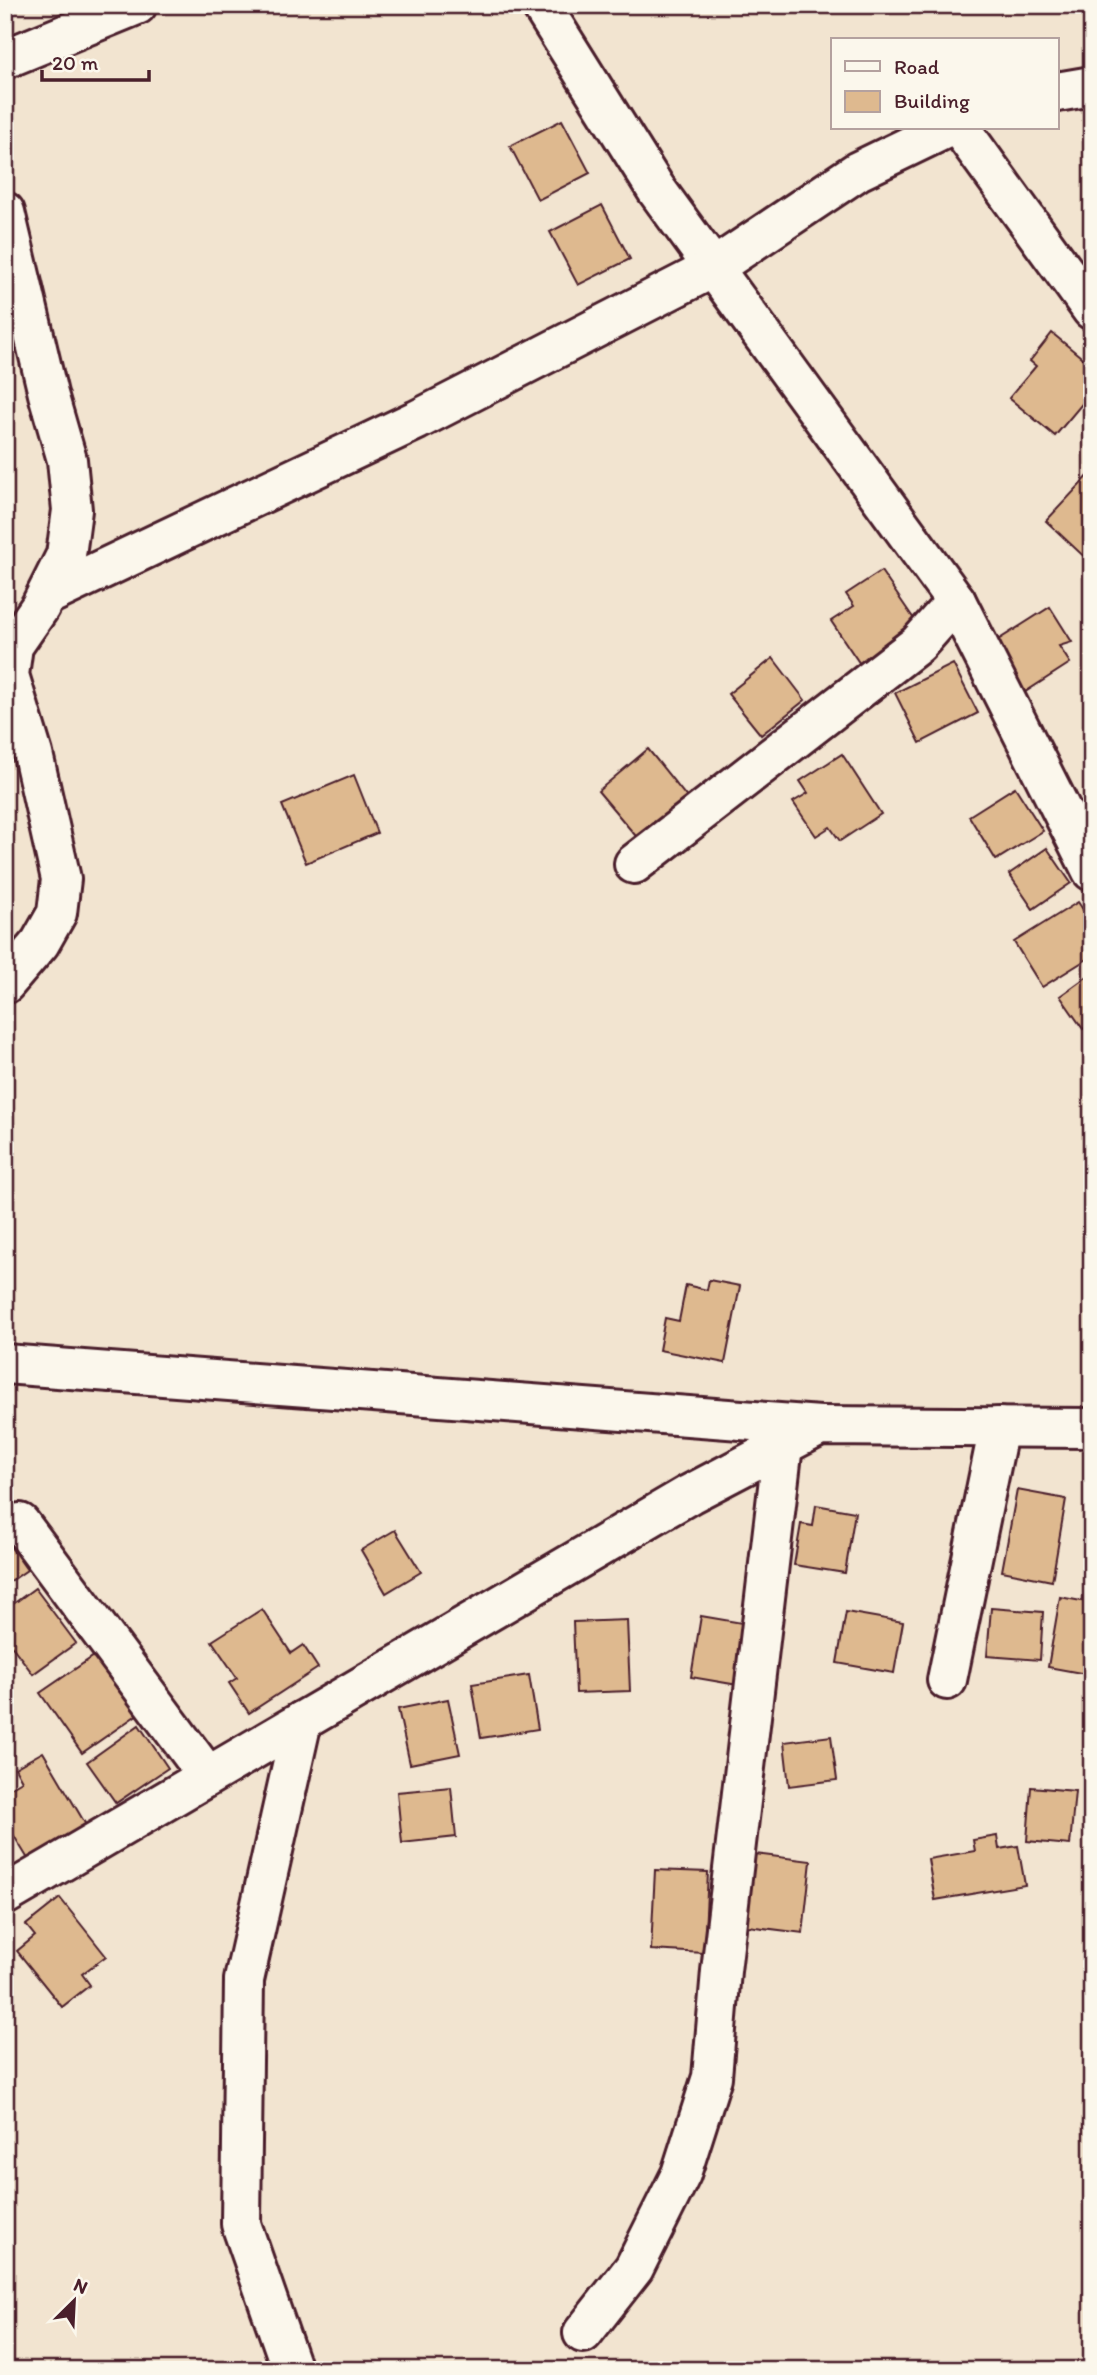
<svg xmlns="http://www.w3.org/2000/svg" width="1097" height="2375" font-family="Itim,sans-serif">
<style>
.building{fill:#deb98f;stroke:#4a1f2b;stroke-width:2}
.lines{fill:none;stroke-linecap:round;stroke-linejoin:round}
.minor-casing{stroke:#4a1f2b;stroke-width:44}
.minor{stroke:#fbf7ec;stroke-width:38}
</style>
<rect width="100%" height="100%" fill="#f2e4d0"/>
<filter id="ink" filterUnits="userSpaceOnUse"><feTurbulence type="fractalNoise" baseFrequency=".0143" numOctaves="2"/><feDisplacementMap in="SourceGraphic" scale="14" xChannelSelector="R" yChannelSelector="G"/><feConvolveMatrix kernelMatrix="1 2 1 2 8 2 1 2 1" color-interpolation-filters="sRGB"/></filter>
<g filter="url(#ink)">
<g class="building">
<polygon points="562,120 590,173 538,200 510,146"/>
<polygon points="602,205 630,259 578,285 550,232"/>
<polygon points="1052,333 1092,366 1092,392 1055,436 1009,398 1036,366 1030,361"/>
<polygon points="1092,472 1092,564 1046,521"/>
<polygon points="881,571 918,625 860,664 831,621 854,606 846,594"/>
<polygon points="1050,607 1072,642 1059,646 1070,663 1022,694 990,645"/>
<polygon points="773,658 805,700 761,735 728,694"/>
<polygon points="953,664 978,713 920,743 895,693"/>
<polygon points="648,749 689,800 640,841 598,791"/>
<polygon points="842,754 881,814 840,841 830,827 816,836 793,802 808,793 800,781"/>
<polygon points="354,775 377,833 306,863 282,805"/>
<polygon points="1015,787 1043,831 996,860 969,816"/>
<polygon points="1047,848 1071,883 1033,909 1009,874"/>
<polygon points="1078,902 1092,923 1092,956 1042,987 1014,942"/>
<polygon points="1092,973 1092,1023 1083,1029 1060,996"/>
<polygon points="709,1280 740,1286 725,1363 659,1350 665,1318 679,1321 686,1285 707,1290"/>
<polygon points="1017,1490 1066,1499 1052,1581 1002,1571"/>
<polygon points="816,1505 855,1512 845,1573 794,1565 801,1524 813,1526"/>
<polygon points="395,1530 421,1572 386,1593 361,1550"/>
<polygon points="5,1539 27,1570 5,1585"/>
<polygon points="35,1588 76,1643 33,1674 5,1637 5,1610"/>
<polygon points="1060,1597 1092,1603 1092,1675 1048,1667"/>
<polygon points="991,1608 1043,1612 1040,1660 987,1656"/>
<polygon points="262,1609 291,1653 303,1645 318,1668 249,1713 229,1683 237,1678 212,1641"/>
<polygon points="846,1612 903,1622 894,1673 837,1663"/>
<polygon points="701,1616 748,1624 738,1685 691,1677"/>
<polygon points="627,1620 630,1691 576,1693 573,1622"/>
<polygon points="97,1654 138,1714 82,1753 40,1693"/>
<polygon points="529,1675 538,1729 481,1738 472,1684"/>
<polygon points="448,1699 460,1754 410,1764 398,1709"/>
<polygon points="139,1725 168,1768 116,1803 87,1762"/>
<polygon points="831,1736 837,1780 789,1786 784,1742"/>
<polygon points="43,1752 86,1825 28,1859 5,1821 5,1791 22,1781 15,1768"/>
<polygon points="451,1787 456,1837 402,1843 397,1792"/>
<polygon points="1031,1787 1075,1791 1070,1845 1027,1841"/>
<polygon points="997,1836 999,1849 1018,1846 1025,1885 935,1900 928,1859 975,1851 973,1840"/>
<polygon points="755,1854 811,1861 803,1933 747,1926"/>
<polygon points="655,1870 708,1872 704,1953 651,1950"/>
<polygon points="60,1898 106,1956 82,1974 90,1985 62,2007 17,1951 35,1936 26,1925"/>
</g>
<g class="lines">
<g class="minor-casing">
<g id="minor">
<polyline points="541,5 656,189 956,601 1092,871"/>
<polyline points="5,59 137,5"/>
<polyline points="1057,92 1092,86"/>
<polyline points="960,128 1092,310"/>
<polyline points="5,212 48,394 67,460 72,510 66,555 40,607 13,646 9,675 33,754 61,879 57,913 40,943 5,984"/>
<polyline points="46,596 417,420 713,268 858,171 947,128"/>
<polyline points="634,864 918,644 956,601"/>
<polyline points="5,1364 820,1426"/>
<polyline points="20,1523 207,1775"/>
<polyline points="947,1680 999,1427"/>
<polyline points="5,1895 690,1494 820,1426 1092,1428"/>
<polyline points="583,2333 634,2268 681,2174 712,2077 721,1971 783,1445"/>
<polyline points="292,2370 241,2224 244,1980 302,1721"/>
</g>
</g>
<use href="#minor" class="minor"/>
</g>
</g>
<rect width="1097" height="2375" fill="none" stroke="#fbf7ec" stroke-width="28"/>
<rect x="14" y="14" width="1069" height="2347" fill="none" stroke="#4a1f2b" stroke-width="2.5" filter="url(#ink)"/>
<rect x="831" y="38" width="228" height="91" fill="#fbf7ec" stroke="#b4a19f" stroke-width="2"/>
<rect x="845" y="61" width="35" height="10" fill="#fbf7ec" stroke="#b4a19f" stroke-width="2"/>
<text x="894" y="74" font-size="21" fill="#4a1f2b">Road</text>
<rect x="845" y="91" width="35" height="21" fill="#deb98f" stroke="#b4a19f" stroke-width="2"/>
<text x="894" y="108" font-size="21" fill="#4a1f2b">Building</text>
<g transform="translate(74 2301) rotate(24)" stroke="#fbf7ec" stroke-width="5" paint-order="stroke">
<path d="M0-5L12 26L0 18L-12 26Z" fill="#4a1f2b"/>
<text y="-10" font-size="19" font-weight="bold" text-anchor="middle" fill="#4a1f2b">N</text>
</g>
<path d="M42 70v10h107v-10" fill="none" stroke="#4a1f2b" stroke-width="3.5"/>
<text x="52" y="70" font-size="21" fill="#4a1f2b" stroke="#fbf7ec" stroke-width="5" paint-order="stroke">20 m</text>
</svg>
